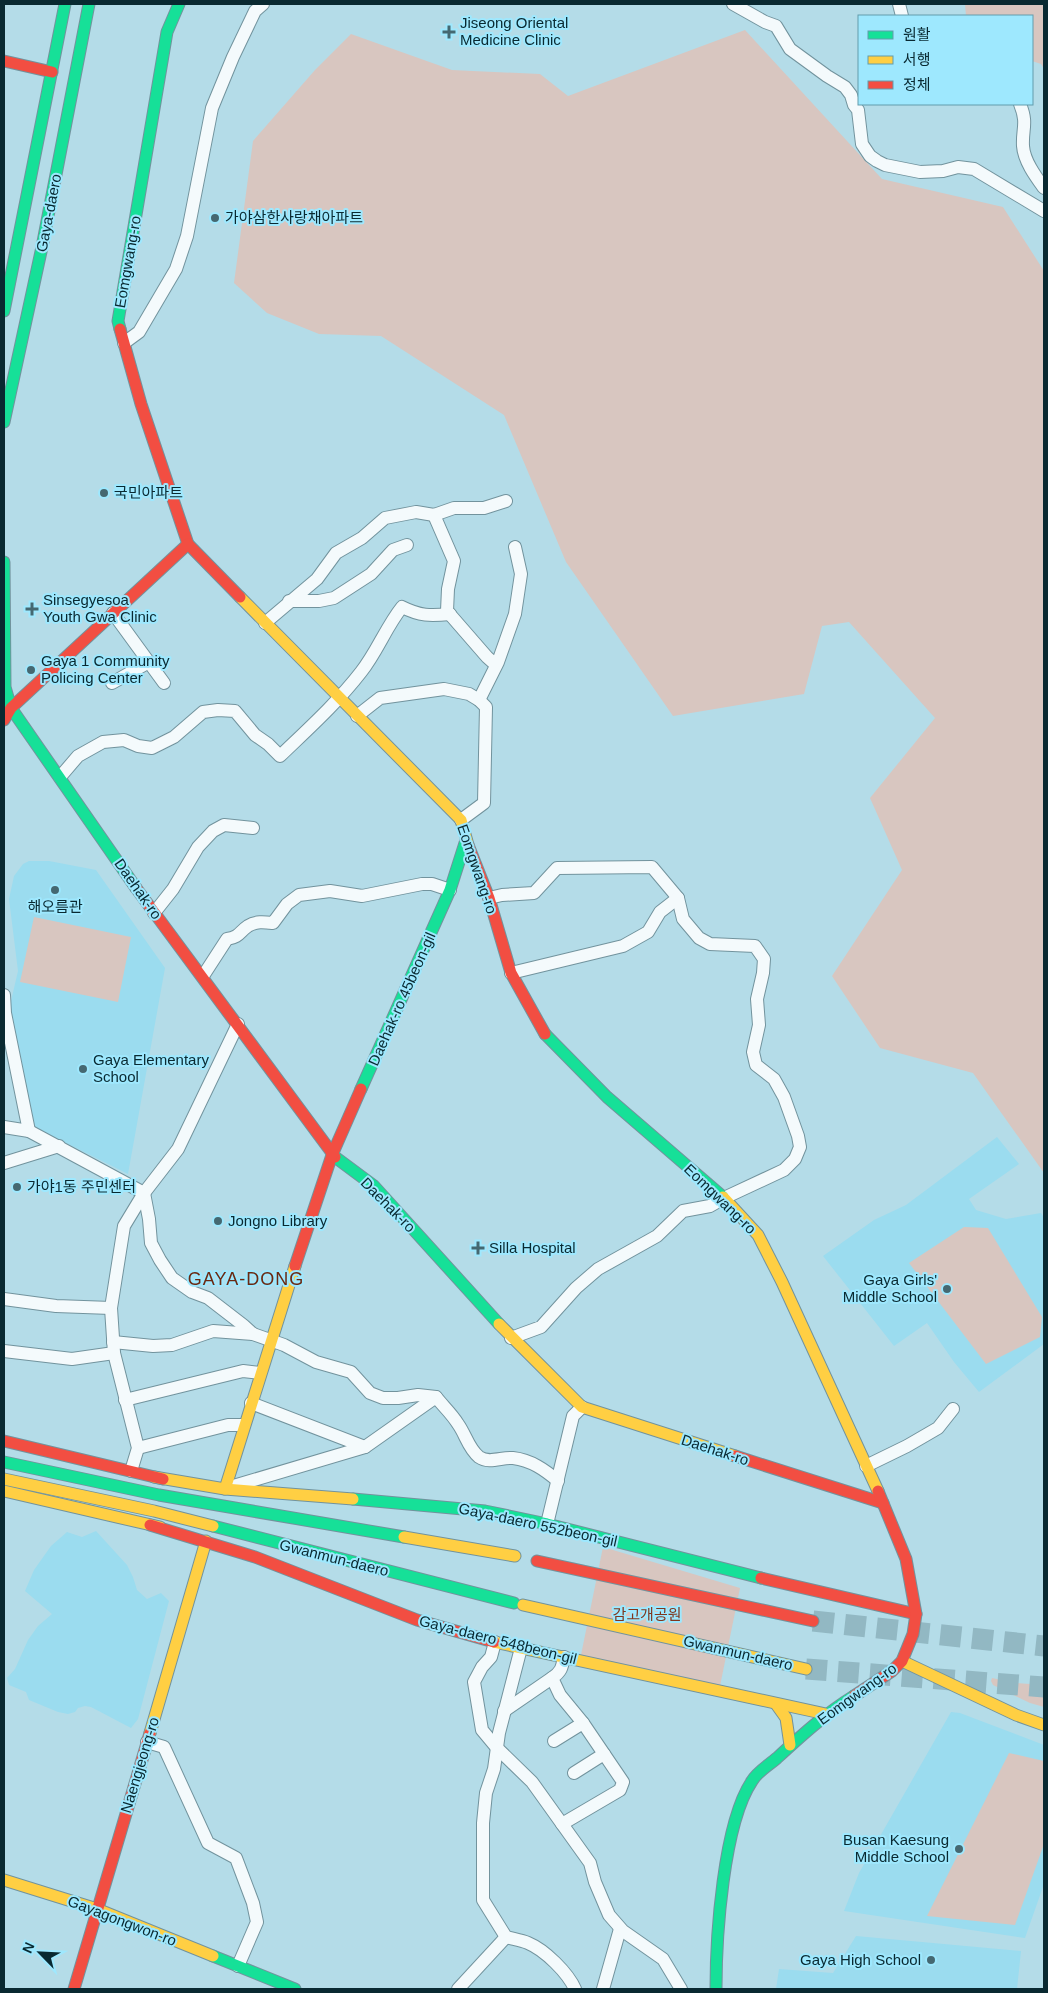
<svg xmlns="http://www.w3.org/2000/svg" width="1048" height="1993" font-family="Helvetica,'Noto Sans KR',sans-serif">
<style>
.built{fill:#9bdcef}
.green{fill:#d8c6c0}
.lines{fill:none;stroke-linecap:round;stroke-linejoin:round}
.highway-tunnel{stroke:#92b8c3;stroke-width:21;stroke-dasharray:21 11;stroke-linecap:butt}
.street-casing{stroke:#72939d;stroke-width:14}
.fast-casing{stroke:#72939d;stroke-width:13}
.slow-casing{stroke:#72939d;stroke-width:13}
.jam-casing{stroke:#72939d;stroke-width:13}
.street{stroke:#f4fafc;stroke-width:12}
.fast{stroke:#16e098;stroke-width:11}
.slow{stroke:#ffcf43;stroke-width:11}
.jam{stroke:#f24e42;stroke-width:11}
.poi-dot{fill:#456871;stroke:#9ee8fe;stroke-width:2}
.labels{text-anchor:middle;stroke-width:4;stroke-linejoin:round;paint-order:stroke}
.poi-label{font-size:15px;fill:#092931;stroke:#9ee8fe;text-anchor:start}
.street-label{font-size:15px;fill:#092931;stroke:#9ee8fe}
.park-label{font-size:15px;fill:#80361d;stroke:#9ee8fe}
.quarter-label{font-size:18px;letter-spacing:1px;fill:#6a2912;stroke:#9ee8fe}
</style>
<rect width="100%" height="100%" fill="#b4dce8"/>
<g class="built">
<polygon points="29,861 49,861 96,870 165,968 128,1174 30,1125 8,1014 18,971 9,899 14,876 23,864"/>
<polygon points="997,1137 1019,1164 969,1199 976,1210 1006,1219 1041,1213 1044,1218 1044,1344 979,1392 954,1362 927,1323 894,1346 823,1256 874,1220 906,1205"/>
<polygon points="96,1531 127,1565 133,1577 137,1590 147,1599 161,1593 169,1601 138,1719 131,1728 91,1707 85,1706 78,1708 75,1712 68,1714 58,1712 29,1700 26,1692 9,1685 7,1678 15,1669 28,1640 38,1626 52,1614 25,1591 34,1570 51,1546 67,1532 82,1537"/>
<polygon points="951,1712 960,1713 1044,1745 1044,1884 1025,1938 844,1911 859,1873"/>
<polygon points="856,1936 1021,1951 1017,1989 776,1989 779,1969 833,1973"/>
</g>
<g class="green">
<polygon points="965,4 1044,4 1044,69 1041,64 1032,61 1032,16 966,16"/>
<polygon points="745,30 882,179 1003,207 1044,271 1044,1173 973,1073 880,1048 832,976 902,870 870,798 935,718 849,622 822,626 804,694 673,716 566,562 504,415 381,336 319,334 267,313 234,283 253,141 315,70 351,34 452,70 540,74 568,96"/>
<polygon points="34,917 131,937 118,1002 20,982"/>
<polygon points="964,1227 988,1228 1042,1317 1040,1337 986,1364 909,1263"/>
<polygon points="603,1547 740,1588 720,1686 581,1655"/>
<polygon points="992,1678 1015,1683 1044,1685 1044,1707 1030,1703 993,1685 991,1681"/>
<polygon points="1009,1753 1044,1761 1044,1844 1015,1925 927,1916"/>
</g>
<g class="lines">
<g class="highway-tunnel">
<polyline points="813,1621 1044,1646"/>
<polyline points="806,1669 1044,1687"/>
</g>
<g class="street-casing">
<g id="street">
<polyline points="733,4 765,22 776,26 790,49 827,76 845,87 851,95 854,105 858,110 862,144 870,156 877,161 885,165 920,172 943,171 958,167 974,169 1044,211"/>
<polyline points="899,4 902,16"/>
<path d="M 1020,104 C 1028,124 1022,128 1023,146 C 1024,161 1036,177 1044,188"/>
<polyline points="124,343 139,332 176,269 187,236 212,108 233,57 255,11 263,4"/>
<polyline points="434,515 454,561 448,589 447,611 487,657 496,665"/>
<polyline points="289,601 319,601 334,598 371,574 393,550 407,545"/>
<polyline points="113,613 164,683"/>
<polyline points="265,623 317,579 336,553 362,538 385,518 416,512 434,515 454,508 484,508 506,501"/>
<polyline points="112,683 149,662"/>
<polyline points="479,700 498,662 515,614 521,574 515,547"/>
<polyline points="357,716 380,698 444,689 469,694 479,700 486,707 484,803 461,820"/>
<path d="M 60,777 L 78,756 L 103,742 L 124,740 L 138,746 L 152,748 L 174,737 L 203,712 L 218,710 L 235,711 L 255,735 L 268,744 L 280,756 C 308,729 337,703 361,672 C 377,652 386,627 402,607 C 420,616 430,616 450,614"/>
<polyline points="489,898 502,895 534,893 557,868 652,867 678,898 683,919 699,938 710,944 755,946 764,959 763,973 757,999 759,1025 753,1052 756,1065 774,1079 784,1097 798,1136 800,1147 795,1159 784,1170 724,1198 710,1206 683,1211 657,1236 598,1269 576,1288 541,1327 511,1338"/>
<polyline points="154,913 173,889 198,847 213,831 224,825 253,828"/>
<polyline points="511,973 623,946 648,932 660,912 678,898"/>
<path d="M 203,976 L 227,939 C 240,937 239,932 248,926 C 256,921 264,922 273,923 L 287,904 L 299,895 L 330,891 L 362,896 L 422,884 L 432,884 L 450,890"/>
<polyline points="4,995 5,1013 29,1131"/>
<polyline points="4,1127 29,1131 144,1193 149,1219 151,1243 160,1260 172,1278 192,1292 208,1298 243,1325 253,1334"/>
<polyline points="4,1163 59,1146"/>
<polyline points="4,1299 56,1306 111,1308"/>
<path d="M 113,1342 L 153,1346 L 172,1345 L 213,1331 L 253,1334 L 284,1345 L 316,1362 L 351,1372 L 370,1393 L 383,1398 L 398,1398 L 418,1395 L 436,1397 C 443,1406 452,1414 458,1424 C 466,1435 468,1448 479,1457 C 489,1464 502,1457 513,1458 C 531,1460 545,1470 558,1481"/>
<polyline points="4,1351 72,1359 114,1353"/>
<polyline points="125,1400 243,1371 260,1373"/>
<polyline points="251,1403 365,1447"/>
<polyline points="138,1448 228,1425 244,1425"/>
<polyline points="866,1466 907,1446 938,1428 953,1409"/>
<polyline points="131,1471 138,1448 114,1353 111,1308 124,1226 144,1193 178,1149 238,1024"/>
<polyline points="230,1487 365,1447 436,1397"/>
<polyline points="547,1524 573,1416 582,1407"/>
<polyline points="495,1642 491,1657 482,1667 474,1682 482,1730 497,1748 532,1782 590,1863 595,1882 609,1915 623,1931 663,1959 681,1989"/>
<path d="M 521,1648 L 499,1733 L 494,1769 L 486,1793 L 483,1823 L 483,1900 L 506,1937 C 513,1939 521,1940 528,1943 C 545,1950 568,1973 575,1989"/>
<polyline points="504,1711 552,1678"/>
<polyline points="554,1741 583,1723"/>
<polyline points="147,1742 164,1747 208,1843 236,1858 253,1903 257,1922 238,1966"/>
<polyline points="574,1773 604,1754"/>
<path d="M 562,1824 L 620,1790 L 623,1782 L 583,1723 L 560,1695 L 552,1678 C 561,1672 562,1668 564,1657"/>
<polyline points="458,1989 506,1937"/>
<polyline points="603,1989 620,1929"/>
</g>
</g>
<g class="fast-casing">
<g id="fast">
<polyline points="4,311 65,4"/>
<polyline points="120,329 118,321 167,32 179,4"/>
<polyline points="4,422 42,247 89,4"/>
<polyline points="4,562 5,687 11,708 136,888"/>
<polyline points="545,1034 607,1097 723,1197"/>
<polyline points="361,1089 450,890 466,840"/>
<polyline points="335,1157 374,1186 499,1324"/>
<polyline points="4,1462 159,1495 404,1537"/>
<polyline points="353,1499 485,1511 547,1524 761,1578"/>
<polyline points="213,1526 514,1603"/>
<polyline points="213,1956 295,1989"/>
<path d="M 716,1989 C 716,1937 723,1824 752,1781 C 757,1772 769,1765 777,1758 C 802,1735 825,1714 854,1696"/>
</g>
</g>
<g class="slow-casing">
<g id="slow">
<polyline points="240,597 461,820 468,845"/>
<polyline points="723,1197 758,1235 782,1282 878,1491"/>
<polyline points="499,1324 582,1407 735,1456"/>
<polyline points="154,1477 225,1489 353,1499"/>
<polyline points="4,1479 154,1511 213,1526"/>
<polyline points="225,1489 295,1266"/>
<polyline points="4,1491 160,1527"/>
<polyline points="404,1537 515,1556"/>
<polyline points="523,1605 806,1669"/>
<polyline points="494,1642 826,1714"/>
<polyline points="902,1661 1016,1715 1044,1725"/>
<polyline points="776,1704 786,1718 790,1745"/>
<polyline points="150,1733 206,1541"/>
<polyline points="4,1880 97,1909 213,1956"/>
</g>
</g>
<g class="jam-casing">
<g id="jam">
<polyline points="4,61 52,72"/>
<polyline points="120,329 141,404 188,544 240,597"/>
<polyline points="4,720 11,708 188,544"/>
<polyline points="468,845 489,898 511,973 545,1034"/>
<polyline points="136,888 335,1157"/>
<polyline points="295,1266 332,1155 361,1089"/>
<polyline points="4,1441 163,1479"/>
<polyline points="735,1456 883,1503"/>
<polyline points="150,1525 255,1557 417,1620 494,1642"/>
<polyline points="537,1561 813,1621"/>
<polyline points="761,1578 916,1614"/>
<polyline points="854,1696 892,1671 902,1661 913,1634 916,1614 906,1559 878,1491"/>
<polyline points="74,1989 150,1733"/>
</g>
</g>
<use href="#street" class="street"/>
<use href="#fast" class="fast"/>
<use href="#slow" class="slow"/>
<use href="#jam" class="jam"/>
</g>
<g class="poi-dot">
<path d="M446.5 24.5h5v5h5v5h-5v5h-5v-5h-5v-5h5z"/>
<circle cx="215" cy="218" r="5"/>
<circle cx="104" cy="493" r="5"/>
<path d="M29.5 601.5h5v5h5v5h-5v5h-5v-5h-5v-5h5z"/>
<circle cx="31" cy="670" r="5"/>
<circle cx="55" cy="890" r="5"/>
<circle cx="83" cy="1069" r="5"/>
<circle cx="17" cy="1187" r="5"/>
<circle cx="218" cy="1221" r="5"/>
<path d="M475.5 1240.5h5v5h5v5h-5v5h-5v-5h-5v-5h5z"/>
<circle cx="947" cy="1289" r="5"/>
<circle cx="959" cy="1849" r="5"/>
<circle cx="931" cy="1960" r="5"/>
</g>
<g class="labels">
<g class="poi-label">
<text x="460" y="28">Jiseong Oriental<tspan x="460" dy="17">Medicine Clinic</tspan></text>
<text x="225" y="223">가야삼한사랑채아파트</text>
<text x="114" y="498">국민아파트</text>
<text x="43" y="605">Sinsegyesoa<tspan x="43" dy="17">Youth Gwa Clinic</tspan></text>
<text x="41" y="666">Gaya 1 Community<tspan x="41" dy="17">Policing Center</tspan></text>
<text x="55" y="912" text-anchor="middle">해오름관</text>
<text x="93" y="1065">Gaya Elementary<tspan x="93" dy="17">School</tspan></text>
<text x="27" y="1192">가야1동 주민센터</text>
<text x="228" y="1226">Jongno Library</text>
<text x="489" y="1253">Silla Hospital</text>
<text x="937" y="1285" text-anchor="end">Gaya Girls'<tspan x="937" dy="17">Middle School</tspan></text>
<text x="949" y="1845" text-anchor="end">Busan Kaesung<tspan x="949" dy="17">Middle School</tspan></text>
<text x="921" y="1965" text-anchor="end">Gaya High School</text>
</g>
<g class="street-label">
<text transform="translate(49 213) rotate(-79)" y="5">Gaya-daero</text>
<text transform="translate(128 262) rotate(-80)" y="5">Eomgwang-ro</text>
<text transform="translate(477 869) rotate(71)" y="5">Eomgwang-ro</text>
<text transform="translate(138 889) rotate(55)" y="5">Daehak-ro</text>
<text transform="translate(402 999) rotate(-66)" y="5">Daehak-ro 45beon-gil</text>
<text transform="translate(720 1199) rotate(44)" y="5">Eomgwang-ro</text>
<text transform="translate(388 1205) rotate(45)" y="5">Daehak-ro</text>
<text transform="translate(715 1450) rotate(18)" y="5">Daehak-ro</text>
<text transform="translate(538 1525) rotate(12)" y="5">Gaya-daero 552beon-gil</text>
<text transform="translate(334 1558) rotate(14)" y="5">Gwanmun-daero</text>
<text transform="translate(498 1640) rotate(14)" y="5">Gaya-daero 548beon-gil</text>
<text transform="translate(738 1653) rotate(13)" y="5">Gwanmun-daero</text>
<text transform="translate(857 1694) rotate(-36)" y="5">Eomgwang-ro</text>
<text transform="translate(140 1765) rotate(-73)" y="5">Naengjeong-ro</text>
<text transform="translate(122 1921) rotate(21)" y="5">Gayagongwon-ro</text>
</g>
<g class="park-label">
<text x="647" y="1620">감고개공원</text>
</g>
<g class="quarter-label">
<text x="246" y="1285">GAYA-DONG</text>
</g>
</g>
<rect width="1048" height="1993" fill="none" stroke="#092931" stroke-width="10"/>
<rect x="858" y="15" width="175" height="90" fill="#9ee8fe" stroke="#629cac"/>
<rect x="868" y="31" width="25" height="8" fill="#16e098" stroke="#629cac"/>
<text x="903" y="40" font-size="15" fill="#092931">원활</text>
<rect x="868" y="56" width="25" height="8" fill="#ffcf43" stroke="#629cac"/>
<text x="903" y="65" font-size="15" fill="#092931">서행</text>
<rect x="868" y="81" width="25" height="8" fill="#f24e42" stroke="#629cac"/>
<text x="903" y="90" font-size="15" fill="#092931">정체</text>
<g transform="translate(40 1953) rotate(294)" stroke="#9ee8fe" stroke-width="4" paint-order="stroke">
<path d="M0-4L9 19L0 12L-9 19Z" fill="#092931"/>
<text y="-8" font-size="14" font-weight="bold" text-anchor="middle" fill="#092931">N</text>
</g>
</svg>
